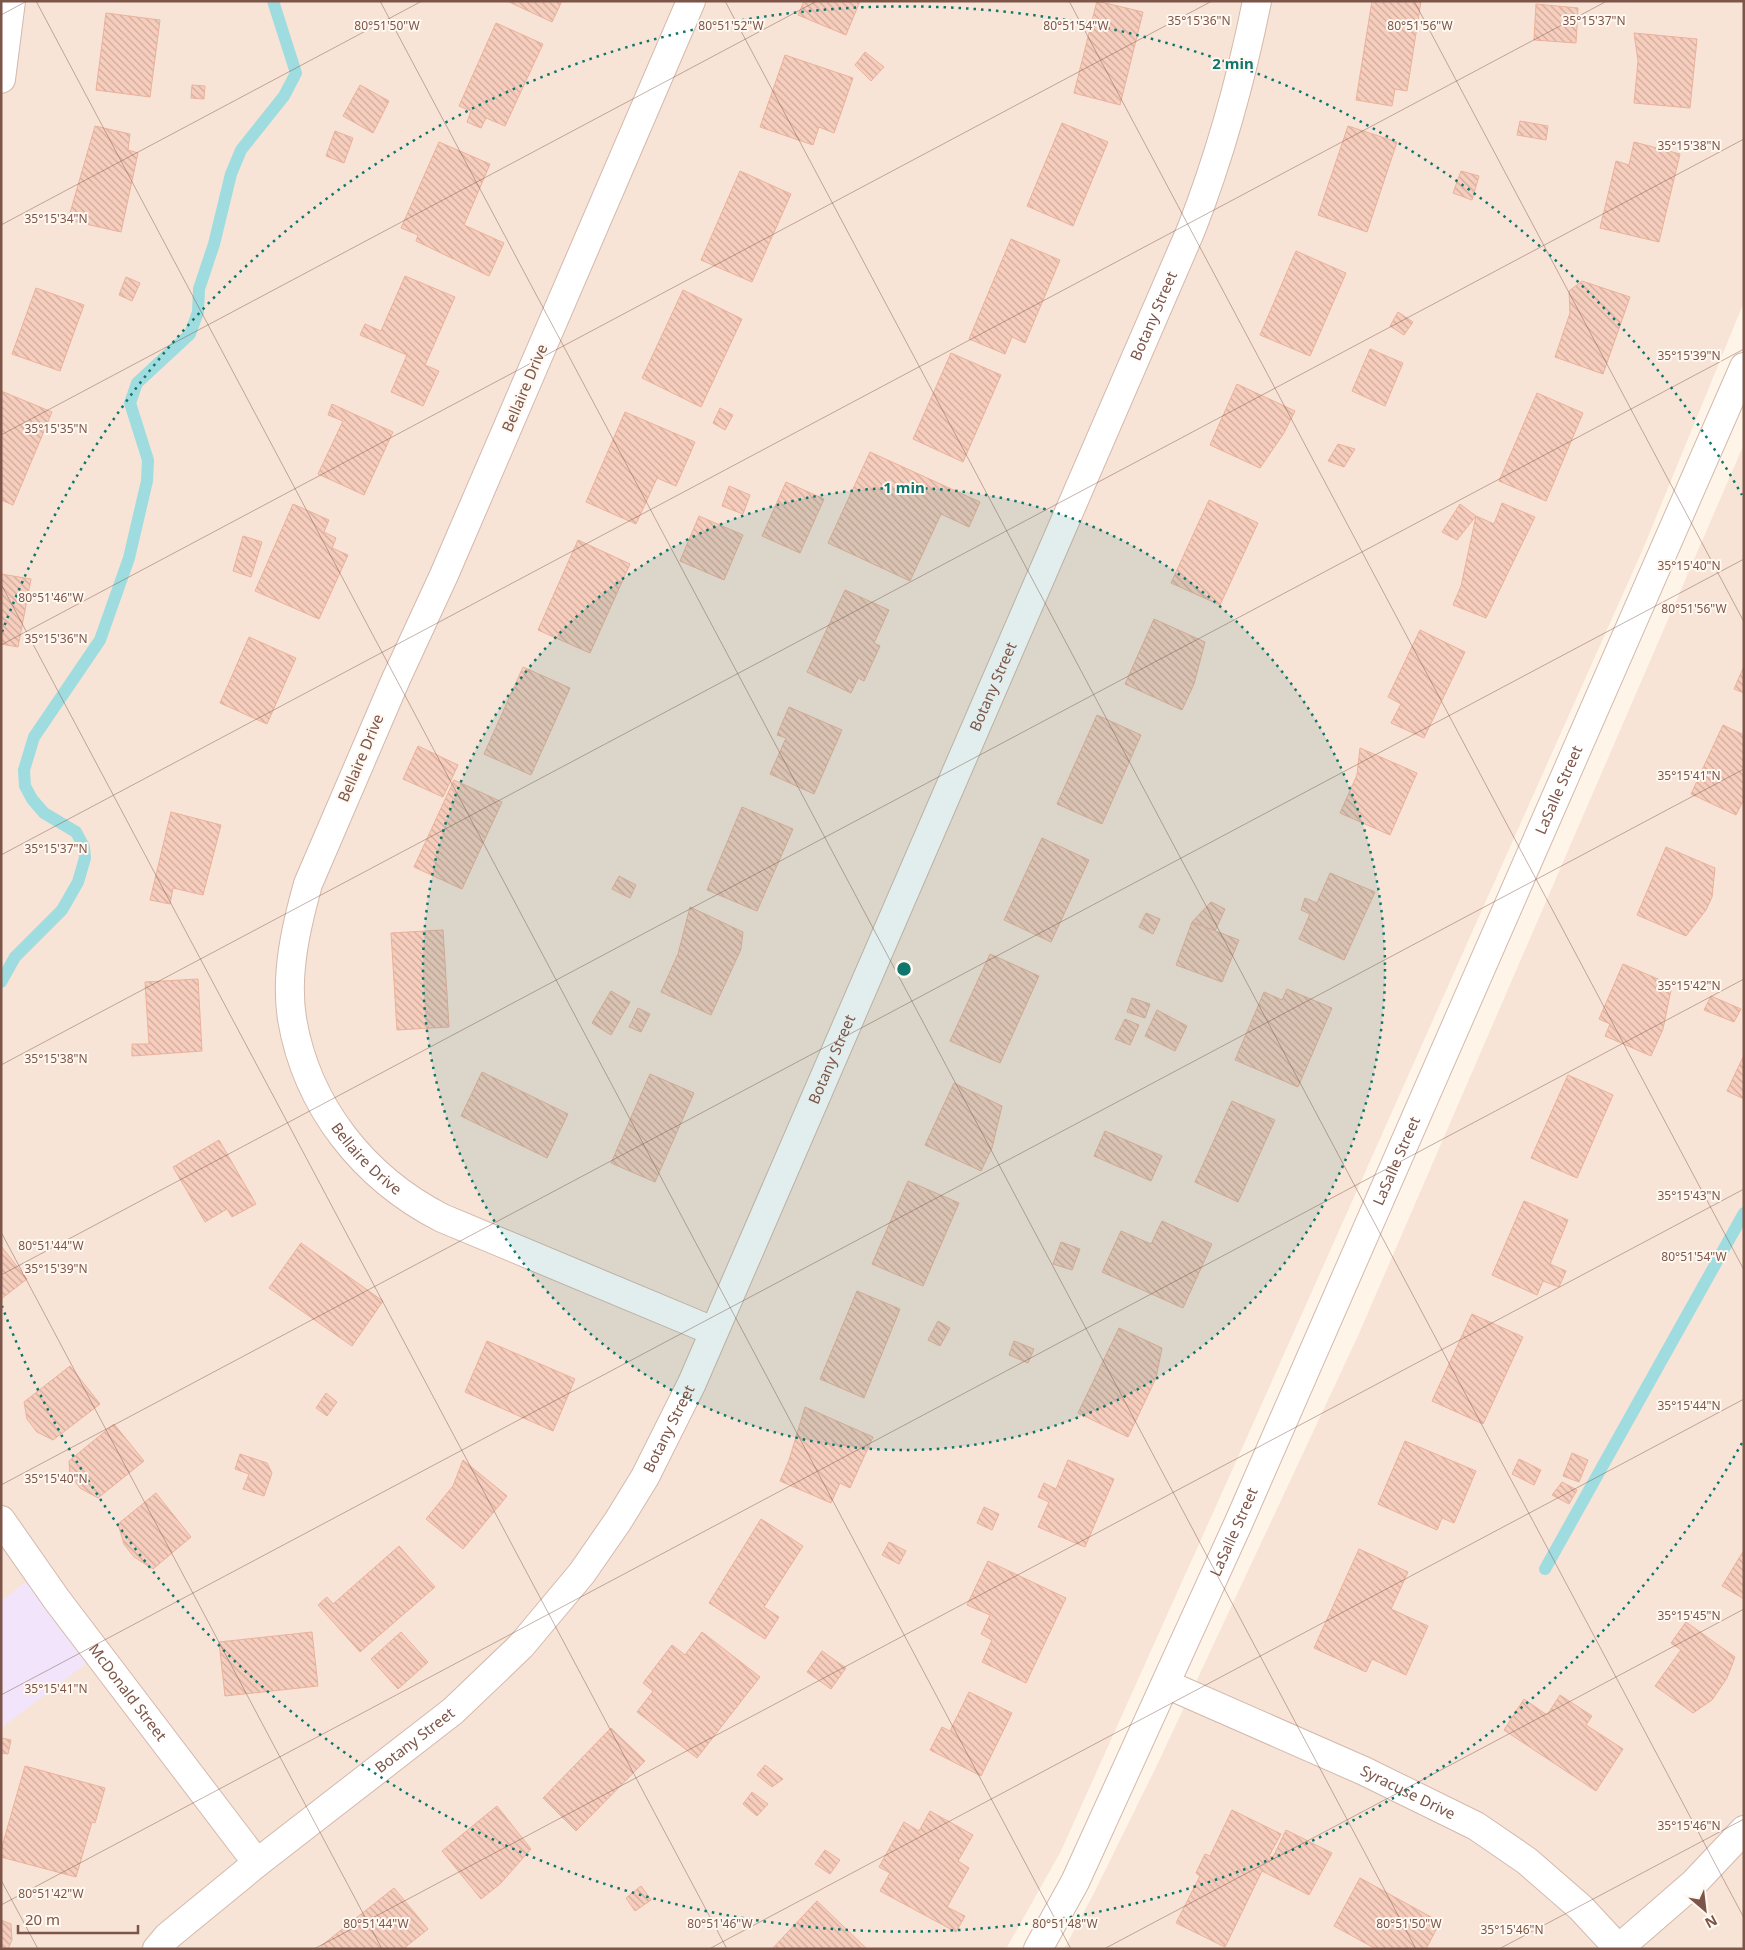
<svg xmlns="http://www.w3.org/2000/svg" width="1745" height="1950" font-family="'Noto Sans',sans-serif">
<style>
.residential{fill:#f7e4d6}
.education{fill:#f1e4fb}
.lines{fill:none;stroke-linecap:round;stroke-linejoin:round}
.stream{stroke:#9edcdf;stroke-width:12}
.building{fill:url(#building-back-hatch);stroke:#ecb19b}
.minor-casing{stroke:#d3b9ac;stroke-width:30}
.minor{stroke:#fff;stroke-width:28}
.ticks{fill:none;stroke:#7d5548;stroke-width:1;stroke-opacity:0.45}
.ring{fill:none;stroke:#0f766e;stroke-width:2.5;stroke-dasharray:2.5 5}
.labels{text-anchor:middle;stroke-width:4;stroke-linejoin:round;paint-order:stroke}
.street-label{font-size:15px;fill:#7d5548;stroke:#fff8f1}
.ticks-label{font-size:12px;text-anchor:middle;fill:#7d5548;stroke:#fff8f1;stroke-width:4;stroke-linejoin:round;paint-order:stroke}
.centre{fill:#0f766e;stroke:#fff8f1;stroke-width:2.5}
.ring-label{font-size:15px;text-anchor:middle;font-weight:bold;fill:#0f766e;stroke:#fff8f1;stroke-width:4;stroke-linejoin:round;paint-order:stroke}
</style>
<defs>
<pattern id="building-back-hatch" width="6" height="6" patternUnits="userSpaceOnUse" patternTransform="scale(1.25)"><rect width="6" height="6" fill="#f7cebd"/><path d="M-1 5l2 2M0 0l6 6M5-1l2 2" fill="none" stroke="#cdaa9c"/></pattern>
</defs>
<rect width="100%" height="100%" fill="#fff4e8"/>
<g class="residential">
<polygon points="1,1 1744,1 1744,302 1643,549 1243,1446 1061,1851 1006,1949 1,1949"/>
<polygon points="1744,444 1744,1949 1064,1949 1094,1893 1158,1763 1357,1338"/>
</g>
<polygon class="education" points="27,1581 87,1663 1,1728 1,1601"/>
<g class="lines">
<g class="stream">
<polyline points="1,982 15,957 62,910 78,882 85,858 84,847 76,832 44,813 32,799 25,786 24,770 34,737 100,640 129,558 147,481 148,460 130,403 137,383 190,334 198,312 199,289 214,244 231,174 241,150 284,96 296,73 273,1"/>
<polyline points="1545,1569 1744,1213"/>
</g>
</g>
<g class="building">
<polygon points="507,1 562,1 552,22"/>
<polygon points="804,1 860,1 846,35 798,15"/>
<polygon points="1097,1 1143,12 1120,105 1074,93"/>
<polygon points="1372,1 1421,1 1407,91 1395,89 1392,106 1356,100"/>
<polygon points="1536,4 1578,8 1576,43 1534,40"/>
<polygon points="106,13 160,20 150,97 96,90"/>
<polygon points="496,23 543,44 505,126 486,118 481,128 467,122 471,111 459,106"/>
<polygon points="1634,33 1697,39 1690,108 1634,103 1638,61"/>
<polygon points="865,52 884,67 871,81 855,65"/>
<polygon points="785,55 853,78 834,133 819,127 813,145 760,127"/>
<polygon points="192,85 205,86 204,99 191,98"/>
<polygon points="360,85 389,101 373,133 343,116"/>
<polygon points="1520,121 1548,126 1546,140 1517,135"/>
<polygon points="1062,123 1108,142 1073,226 1027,206"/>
<polygon points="95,126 130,134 128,150 138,153 121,232 68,220"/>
<polygon points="1348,126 1397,142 1367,232 1318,215"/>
<polygon points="335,131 353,138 344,163 326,156"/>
<polygon points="439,142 490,164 464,225 504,243 489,276 416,241 418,235 401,228"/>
<polygon points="1634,142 1680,154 1659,242 1600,228 1616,161 1629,165"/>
<polygon points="740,171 791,194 752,282 701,260"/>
<polygon points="1461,171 1479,176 1472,200 1453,193"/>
<polygon points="1011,239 1060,260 1025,343 1012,337 1005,354 969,339"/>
<polygon points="1296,251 1346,273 1310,356 1260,335"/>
<polygon points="405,276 455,297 425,365 439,371 423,406 391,392 407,355 360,335 365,324 381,331"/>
<polygon points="126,277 140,283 132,301 119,295"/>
<polygon points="1582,281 1630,297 1603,374 1555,357 1570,313 1569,291"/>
<polygon points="36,288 84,305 60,371 12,354"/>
<polygon points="683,290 742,319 701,407 642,378"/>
<polygon points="1398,312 1413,322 1404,335 1390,326"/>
<polygon points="1370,349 1403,363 1385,406 1352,391"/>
<polygon points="951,353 1001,375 963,462 913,439"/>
<polygon points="1237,384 1295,411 1284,433 1260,468 1210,445"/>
<polygon points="1,391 52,412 13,505 1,500"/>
<polygon points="1537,393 1583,413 1546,501 1499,481"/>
<polygon points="332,404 393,432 364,495 318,474 343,421 328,415"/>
<polygon points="720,408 733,415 725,430 713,423"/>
<polygon points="625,412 695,442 676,486 657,478 636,524 586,502"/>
<polygon points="1338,444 1355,449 1344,467 1328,461"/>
<polygon points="870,452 980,502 969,527 941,514 910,581 828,543"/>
<polygon points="786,482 824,499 800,553 762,536"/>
<polygon points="729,486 750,495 743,514 722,506"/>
<polygon points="1209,500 1258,523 1220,605 1171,583"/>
<polygon points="1502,503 1535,517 1486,618 1453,605 1461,586 1476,516 1494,524"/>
<polygon points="293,504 329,520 324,532 336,538 332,548 348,555 319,619 255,591"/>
<polygon points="1460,504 1476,516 1457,540 1442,532"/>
<polygon points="699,516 743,535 724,580 680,561"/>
<polygon points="243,536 262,542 251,577 233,571"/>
<polygon points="578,540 630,564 590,653 538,630"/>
<polygon points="1,574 31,579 18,647 1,644"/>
<polygon points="845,590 889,610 874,643 880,646 864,681 858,678 851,693 807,672"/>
<polygon points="1154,619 1205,642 1194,684 1182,710 1125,684"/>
<polygon points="1420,630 1465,652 1424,738 1391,723 1401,704 1388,697"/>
<polygon points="249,637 296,658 267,724 220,703"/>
<polygon points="1744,666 1744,693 1734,689"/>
<polygon points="523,667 570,688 531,775 484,754"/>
<polygon points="789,707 842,730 814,794 770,774 786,738 777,735"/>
<polygon points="1097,715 1141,735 1102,824 1057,804"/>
<polygon points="1723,725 1744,735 1744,799 1736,815 1691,794"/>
<polygon points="418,746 458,765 443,797 403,779"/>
<polygon points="1360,748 1417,773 1390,835 1340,813 1357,775"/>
<polygon points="454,780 502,802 462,889 414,867"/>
<polygon points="742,807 793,829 757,911 707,890"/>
<polygon points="171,812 221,825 203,895 173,888 170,904 150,900"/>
<polygon points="1042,838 1089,860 1051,942 1004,920"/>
<polygon points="1666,847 1715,868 1712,897 1706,910 1686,936 1637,915"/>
<polygon points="1330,873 1375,892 1344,960 1299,939 1310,914 1301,910 1305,898 1317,903"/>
<polygon points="619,876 636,885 630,898 612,889"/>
<polygon points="1211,902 1225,909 1215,931 1192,922"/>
<polygon points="690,907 743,932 741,949 711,1015 661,992 678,954"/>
<polygon points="1146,913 1160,919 1153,934 1139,927"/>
<polygon points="1192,922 1239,940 1222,982 1176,965"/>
<polygon points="443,930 449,1027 397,1030 391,933"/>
<polygon points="990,954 1039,976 1000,1063 950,1041"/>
<polygon points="1623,964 1672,985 1663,1029 1651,1056 1605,1036 1610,1024 1599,1019"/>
<polygon points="198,979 202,1051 132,1056 132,1044 149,1044 145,982"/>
<polygon points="1287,989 1332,1008 1298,1087 1235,1060 1264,992 1282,1000"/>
<polygon points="611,991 630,1002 611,1035 592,1023"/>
<polygon points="1711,996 1741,1009 1734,1022 1704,1010"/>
<polygon points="1132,998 1150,1004 1145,1018 1127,1012"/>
<polygon points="638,1008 650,1014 641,1032 629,1027"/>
<polygon points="1157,1010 1187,1026 1175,1051 1145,1036"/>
<polygon points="1125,1019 1139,1025 1130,1045 1115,1039"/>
<polygon points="1744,1055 1744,1099 1727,1091"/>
<polygon points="482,1072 568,1114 547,1158 461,1116"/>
<polygon points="650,1074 694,1093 655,1182 611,1163"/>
<polygon points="1568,1075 1613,1095 1577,1178 1531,1158"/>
<polygon points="954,1083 1002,1106 992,1148 981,1171 925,1145"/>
<polygon points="1232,1101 1275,1120 1238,1202 1195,1182"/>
<polygon points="1105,1131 1162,1156 1151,1181 1094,1156"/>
<polygon points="219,1140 256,1204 232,1217 227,1209 205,1222 173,1167"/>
<polygon points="908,1181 959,1203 923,1286 872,1264"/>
<polygon points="1524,1201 1568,1220 1550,1264 1566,1271 1559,1287 1543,1281 1537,1295 1492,1275"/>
<polygon points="1162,1221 1212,1244 1183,1308 1102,1272 1121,1231 1151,1244"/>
<polygon points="1061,1242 1080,1249 1072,1270 1053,1264"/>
<polygon points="301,1243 383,1301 352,1346 269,1288"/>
<polygon points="1,1246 27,1279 1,1299"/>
<polygon points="857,1291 900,1309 864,1398 820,1379"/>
<polygon points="1472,1314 1523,1337 1483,1424 1432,1401"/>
<polygon points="938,1321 950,1328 940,1346 928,1340"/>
<polygon points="1119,1328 1162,1348 1156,1378 1128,1437 1078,1413"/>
<polygon points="487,1341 575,1379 553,1431 465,1392"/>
<polygon points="1014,1341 1034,1349 1028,1363 1009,1355"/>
<polygon points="70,1366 100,1404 53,1440 37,1432 27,1419 24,1402"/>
<polygon points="326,1393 337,1402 327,1416 316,1408"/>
<polygon points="805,1407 873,1437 850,1488 840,1483 831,1503 780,1481 789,1460"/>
<polygon points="114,1424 144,1461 98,1498 80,1488 70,1475 69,1461"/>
<polygon points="1405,1441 1476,1471 1454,1523 1442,1518 1437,1530 1378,1504"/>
<polygon points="1572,1453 1588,1460 1579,1482 1563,1476"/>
<polygon points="240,1454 267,1463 272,1473 264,1496 243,1489 249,1474 235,1469"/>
<polygon points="1519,1459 1541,1470 1534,1485 1512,1474"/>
<polygon points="463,1460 507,1496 463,1549 426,1519 453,1486"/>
<polygon points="1068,1460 1114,1479 1085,1547 1038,1527 1049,1502 1038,1497 1044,1483 1056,1489"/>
<polygon points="1562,1482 1577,1490 1569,1504 1552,1495"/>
<polygon points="156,1493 191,1537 153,1569 134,1557 124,1544 118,1524"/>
<polygon points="984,1507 999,1514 992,1530 977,1523"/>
<polygon points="761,1519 803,1546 764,1607 779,1617 765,1639 709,1603"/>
<polygon points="889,1542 906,1551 899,1564 882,1555"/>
<polygon points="399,1546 435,1587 360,1652 318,1605 327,1597 333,1604"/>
<polygon points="1359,1549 1408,1572 1391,1609 1428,1626 1406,1675 1372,1659 1366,1672 1314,1648"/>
<polygon points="1744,1550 1744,1599 1722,1586"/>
<polygon points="988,1561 1066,1598 1026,1683 982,1662 992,1640 981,1634 990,1615 967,1605"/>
<polygon points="1686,1622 1735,1657 1727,1678 1712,1700 1693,1713 1655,1686 1681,1650 1671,1643"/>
<polygon points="312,1632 318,1686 225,1696 219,1642"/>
<polygon points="401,1632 428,1662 398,1689 371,1659"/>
<polygon points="702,1632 760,1677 697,1758 637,1712 653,1691 643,1683 672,1645 685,1655"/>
<polygon points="822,1651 846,1668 831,1689 807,1672"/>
<polygon points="969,1692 1012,1713 981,1776 930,1750 942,1727 950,1731"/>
<polygon points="1560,1695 1592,1716 1586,1725 1623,1749 1596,1791 1504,1730 1524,1699 1547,1715"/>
<polygon points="611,1728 645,1761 576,1831 543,1798"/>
<polygon points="1,1738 11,1740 8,1754 1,1753"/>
<polygon points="765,1765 783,1779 772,1787 757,1775"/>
<polygon points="25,1766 105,1788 95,1823 92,1822 76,1877 1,1857 1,1850"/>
<polygon points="752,1792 768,1804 757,1816 743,1804"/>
<polygon points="497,1806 531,1849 500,1884 481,1899 442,1851"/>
<polygon points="1232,1810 1281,1834 1269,1856 1273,1857 1286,1830 1332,1853 1309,1895 1262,1871 1225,1947 1176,1923 1200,1876 1196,1873 1205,1854 1210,1856"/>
<polygon points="930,1811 973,1835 958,1861 969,1868 947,1907 965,1916 956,1932 880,1891 890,1873 879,1867 904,1822 919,1831"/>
<polygon points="825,1850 840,1860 830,1874 815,1864"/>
<polygon points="1360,1878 1440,1922 1426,1949 1376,1949 1334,1926"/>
<polygon points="641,1886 651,1900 635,1911 626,1898"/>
<polygon points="394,1888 428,1929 403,1949 323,1949 321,1946"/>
<polygon points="817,1901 867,1949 772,1949"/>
<polygon points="1,1920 11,1924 12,1940 8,1949 1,1949"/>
</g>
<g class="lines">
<g class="minor-casing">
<g id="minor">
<path id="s1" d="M 691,1 L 444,575 L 396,679 L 308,884 C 296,927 285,974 292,1019 C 307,1107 364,1178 442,1218 L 713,1331"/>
<polyline points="1,79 11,1"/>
<path id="s2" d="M 1,1520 L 57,1600 L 257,1863"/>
<path id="s3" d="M 1166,1684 L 1364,1771 L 1476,1826 L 1527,1861 L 1581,1908 L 1619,1949"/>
<polyline points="1619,1948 1694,1883 1744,1830"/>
<path id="s4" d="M 157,1949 L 168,1936 L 257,1863 L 453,1711 L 521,1646 L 582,1573 L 618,1521 L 645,1477 L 692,1383 L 1191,230 C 1220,156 1241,80 1257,1"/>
<path id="s5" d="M 1038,1949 L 1075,1882 L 1238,1524 L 1744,367"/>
</g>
</g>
<use href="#minor" class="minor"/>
</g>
<path class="ticks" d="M 36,1 L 1071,1949M 380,1 L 1416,1949M 725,1 L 1744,1918M 1069,1 L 1744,1270M 1414,1 L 1744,622M 1,15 L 27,1M 1,225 L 422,1M 1,435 L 817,1M 1,584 L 727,1949M 1,645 L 1212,1M 1,855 L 1607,1M 1,1065 L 1744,139M 1,1232 L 382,1949M 1,1275 L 1744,349M 1,1485 L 1744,559M 1,1695 L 1744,769M 1,1880 L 38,1949M 1,1905 L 1744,979M 314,1949 L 1744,1189M 709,1949 L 1744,1399M 1104,1949 L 1744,1609M 1499,1949 L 1744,1819"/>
<circle cx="904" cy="969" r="481" fill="#0f766e" fill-opacity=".12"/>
<g class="ring">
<circle cx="904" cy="969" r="481"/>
<path d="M1742 1443A963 963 0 0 1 2 1306M2 632A963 963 0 0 1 1742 495"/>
</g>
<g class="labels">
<g class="street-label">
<text dy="5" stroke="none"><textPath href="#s4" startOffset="1952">Botany Street</textPath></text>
<text transform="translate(525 388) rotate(-67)" y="5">Bellaire Drive</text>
<text dy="5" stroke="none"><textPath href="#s4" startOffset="1548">Botany Street</textPath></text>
<text transform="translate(361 758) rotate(-67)" y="5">Bellaire Drive</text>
<text dy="5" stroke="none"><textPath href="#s5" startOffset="1271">LaSalle Street</textPath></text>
<text dy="5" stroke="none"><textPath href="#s4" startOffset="1142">Botany Street</textPath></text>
<text dy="5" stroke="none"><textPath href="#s1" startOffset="1261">Bellaire Drive</textPath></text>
<text dy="5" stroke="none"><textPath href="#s5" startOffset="866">LaSalle Street</textPath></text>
<text dy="5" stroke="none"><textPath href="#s4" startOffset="738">Botany Street</textPath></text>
<text dy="5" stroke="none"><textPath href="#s5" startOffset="461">LaSalle Street</textPath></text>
<text dy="5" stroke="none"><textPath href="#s2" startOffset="214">McDonald Street</textPath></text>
<text dy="5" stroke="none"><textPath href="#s4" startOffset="332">Botany Street</textPath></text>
<text dy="5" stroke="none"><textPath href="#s3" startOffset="265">Syracuse Drive</textPath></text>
</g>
</g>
<g class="ticks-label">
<text x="1199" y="25">35°15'36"N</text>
<text x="1594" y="25">35°15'37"N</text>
<text x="387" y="30">80°51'50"W</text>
<text x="1076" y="30">80°51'54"W</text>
<text x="731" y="30">80°51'52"W</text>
<text x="1420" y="30">80°51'56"W</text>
<text x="1689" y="150">35°15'38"N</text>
<text x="56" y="223">35°15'34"N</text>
<text x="1689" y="360">35°15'39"N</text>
<text x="56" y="433">35°15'35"N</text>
<text x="1689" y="570">35°15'40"N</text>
<text x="51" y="602">80°51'46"W</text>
<text x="1694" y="613">80°51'56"W</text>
<text x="56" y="643">35°15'36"N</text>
<text x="1689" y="780">35°15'41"N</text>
<text x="56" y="853">35°15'37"N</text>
<text x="1689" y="990">35°15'42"N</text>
<text x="56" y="1063">35°15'38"N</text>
<text x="1689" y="1200">35°15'43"N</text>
<text x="51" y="1250">80°51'44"W</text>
<text x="1694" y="1261">80°51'54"W</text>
<text x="56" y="1273">35°15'39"N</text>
<text x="1689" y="1410">35°15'44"N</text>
<text x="56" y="1483">35°15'40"N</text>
<text x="1689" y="1620">35°15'45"N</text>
<text x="56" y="1693">35°15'41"N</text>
<text x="1689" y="1830">35°15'46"N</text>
<text x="51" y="1898">80°51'42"W</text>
<text x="376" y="1928">80°51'44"W</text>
<text x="720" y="1928">80°51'46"W</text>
<text x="1065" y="1928">80°51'48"W</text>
<text x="1409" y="1928">80°51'50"W</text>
<text x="1512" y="1934">35°15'46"N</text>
</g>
<circle cx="904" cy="969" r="8" class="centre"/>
<g class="ring-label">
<text x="1233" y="69">2 min</text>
<text x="904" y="493">1 min</text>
</g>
<rect width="1745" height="1950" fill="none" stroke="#7d5548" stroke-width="5"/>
<g transform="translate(1705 1910) rotate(152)" stroke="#fff8f1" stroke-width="4" paint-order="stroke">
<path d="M0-4L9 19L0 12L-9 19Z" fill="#7d5548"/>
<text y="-8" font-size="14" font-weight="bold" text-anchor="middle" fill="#7d5548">N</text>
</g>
<path d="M18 1925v8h120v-8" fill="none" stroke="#7d5548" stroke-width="2.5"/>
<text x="25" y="1925" font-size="15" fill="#7d5548" stroke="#fff8f1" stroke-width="4" paint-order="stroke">20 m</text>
</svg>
